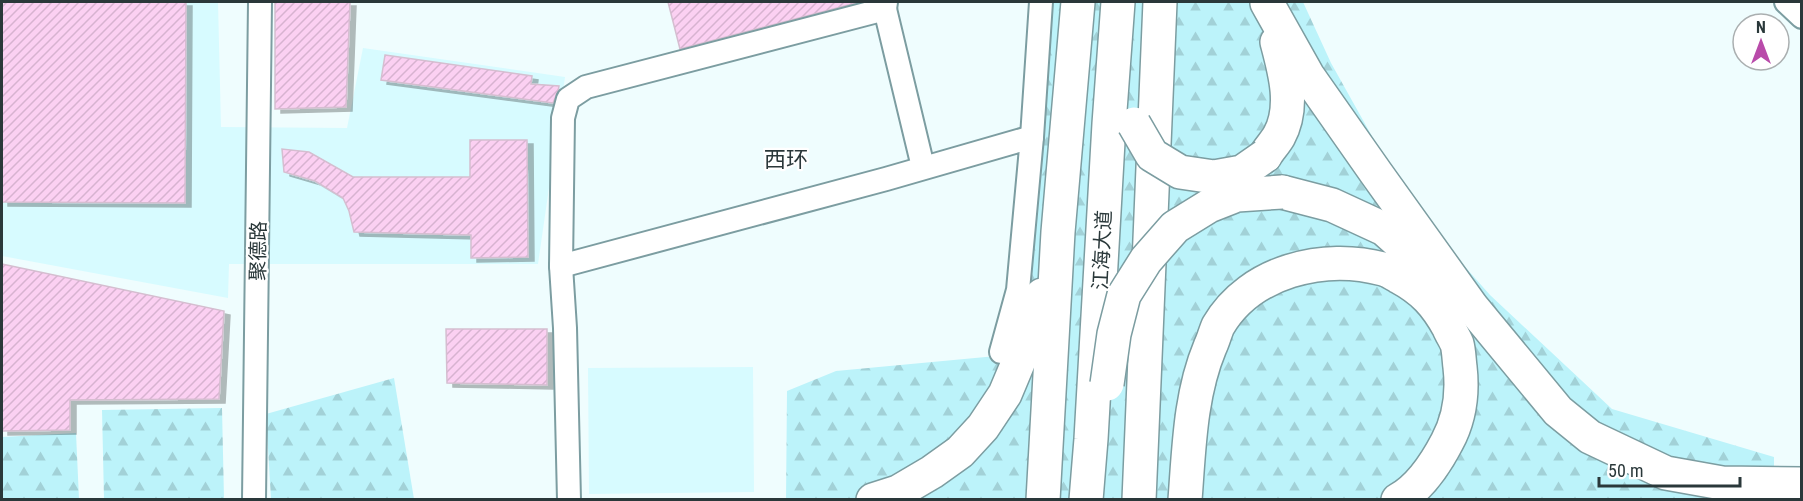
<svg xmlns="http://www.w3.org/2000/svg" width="1803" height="501" font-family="'Roboto Condensed','Noto Sans SC',sans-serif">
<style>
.built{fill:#d7fbff}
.forest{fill:url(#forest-firs)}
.building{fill:url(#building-hatch);stroke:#d5bed0;stroke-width:1.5;filter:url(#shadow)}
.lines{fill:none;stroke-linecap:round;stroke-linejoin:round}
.minor-casing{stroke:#7c9da1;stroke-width:26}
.highway-casing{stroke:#7c9da1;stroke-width:36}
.minor{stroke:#fff;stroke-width:22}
.highway{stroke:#fff;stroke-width:33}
.highway-bridge-casing{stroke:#7c9da1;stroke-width:36;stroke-linecap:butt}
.highway-bridge{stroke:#fff;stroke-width:33}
.labels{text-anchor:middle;stroke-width:4.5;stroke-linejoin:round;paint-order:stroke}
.street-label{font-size:20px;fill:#2a383a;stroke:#fff}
.quarter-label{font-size:22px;fill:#2a383a;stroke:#fff}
</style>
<defs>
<pattern id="forest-firs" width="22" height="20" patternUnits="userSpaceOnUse" patternTransform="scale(1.5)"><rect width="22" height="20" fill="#bcf3fa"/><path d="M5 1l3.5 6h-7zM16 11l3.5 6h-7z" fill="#a2d1d7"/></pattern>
<pattern id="building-hatch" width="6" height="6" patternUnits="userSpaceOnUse" patternTransform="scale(1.5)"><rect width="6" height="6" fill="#fbd0f2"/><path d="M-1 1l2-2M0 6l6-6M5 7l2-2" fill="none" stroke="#d7b3d0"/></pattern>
<filter id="shadow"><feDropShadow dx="6" dy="4" stdDeviation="0" flood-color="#0004"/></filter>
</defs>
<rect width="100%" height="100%" fill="#effdfe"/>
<g class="built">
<polygon points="2,2 218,2 221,127 347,128 363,48 565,77 538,264 229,264 228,298 2,256"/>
<polygon points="753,367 754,492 589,494 588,368"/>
</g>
<g class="forest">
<polygon points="1048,2 1303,2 1331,63 1411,206 1490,295 1612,409 1774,457 1774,500 786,500 787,391 836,371 1007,355"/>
<polygon points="394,378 414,499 271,499 266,414"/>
<polygon points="222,408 224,499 104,499 102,410"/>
<polygon points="76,433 79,499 2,499 2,437"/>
</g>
<g class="building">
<polygon points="2,2 186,2 185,203 2,202"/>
<polygon points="275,2 350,2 346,107 275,109"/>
<polygon points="668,2 860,2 680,49"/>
<polygon points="385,55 532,76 531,84 559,86 558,91 553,103 381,80"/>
<polygon points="470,140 527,140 528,257 471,258 471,235 354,232 349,211 343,198 315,181 284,172 282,149 309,152 353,177 470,177"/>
<polygon points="2,264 224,311 219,399 70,400 70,430 2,431"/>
<polygon points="446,329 547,329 547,385 447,383"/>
</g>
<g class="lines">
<g class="minor-casing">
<g id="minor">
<polyline points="1786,2 1802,17"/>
<polyline points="885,9 923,167"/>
<polyline points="1032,137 1041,2"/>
<polyline points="561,266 886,179 1032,137 1018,290 1001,352"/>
<polyline points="254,500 260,2"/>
<polyline points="569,500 565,328 561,266 563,118 568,99 586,87 885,9 886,2"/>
</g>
</g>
<g class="highway-casing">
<g id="highway">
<polyline points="1267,3 1308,76 1376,173 1472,307 1558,411 1590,437 1666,473 1722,483 1802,484"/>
<path d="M 1265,156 C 1269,149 1275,143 1279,136 C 1295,107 1285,72 1277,42"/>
<polyline points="1282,192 1332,205 1384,229 1428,268"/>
<polyline points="873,500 898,492 932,472 960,452 983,427 1005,394 1036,320 1042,295"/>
<polyline points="1043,500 1058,232 1078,2"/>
<polyline points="1086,500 1091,439 1109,124 1118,2"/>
<polyline points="1139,500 1160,2"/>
<path d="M 1185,500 C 1189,448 1190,395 1210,347 C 1213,341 1215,333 1218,326 C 1250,271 1324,253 1383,269 C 1388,270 1394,274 1399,277 C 1423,290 1436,304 1449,328 C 1451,333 1455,339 1457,344 C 1459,351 1459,360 1460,367 C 1463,393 1460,418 1447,442 C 1436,463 1420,488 1398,500"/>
</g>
</g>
<use href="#minor" class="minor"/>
<use href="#highway" class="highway"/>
<g class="highway-bridge-casing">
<g id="highway-bridge">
<polyline points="1134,124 1152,155 1180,172 1214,177 1242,172 1265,156"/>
<polyline points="1107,384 1114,334 1124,295 1146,260 1175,227 1209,206 1237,195 1282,192"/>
</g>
</g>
<use href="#highway-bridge" class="highway-bridge"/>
</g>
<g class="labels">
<g class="street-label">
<text transform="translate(1102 250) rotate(-87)" y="7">江海大道</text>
<text transform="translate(258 251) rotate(-89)" y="7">聚德路</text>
</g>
<g class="quarter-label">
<text x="786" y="167">西环</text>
</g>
</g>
<rect width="1803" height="501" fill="none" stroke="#2a383a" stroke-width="6"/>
<g transform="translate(1761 42)"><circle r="28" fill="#ffffff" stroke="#aaafb0" stroke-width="1.5"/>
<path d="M0-4.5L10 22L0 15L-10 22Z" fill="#b94baa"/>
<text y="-9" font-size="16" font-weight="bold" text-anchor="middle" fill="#2a383a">N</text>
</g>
<path d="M1599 477v9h141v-9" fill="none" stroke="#2a383a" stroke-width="3"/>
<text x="1608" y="477" font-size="18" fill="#2a383a" stroke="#ffffff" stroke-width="4.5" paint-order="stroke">50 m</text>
</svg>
